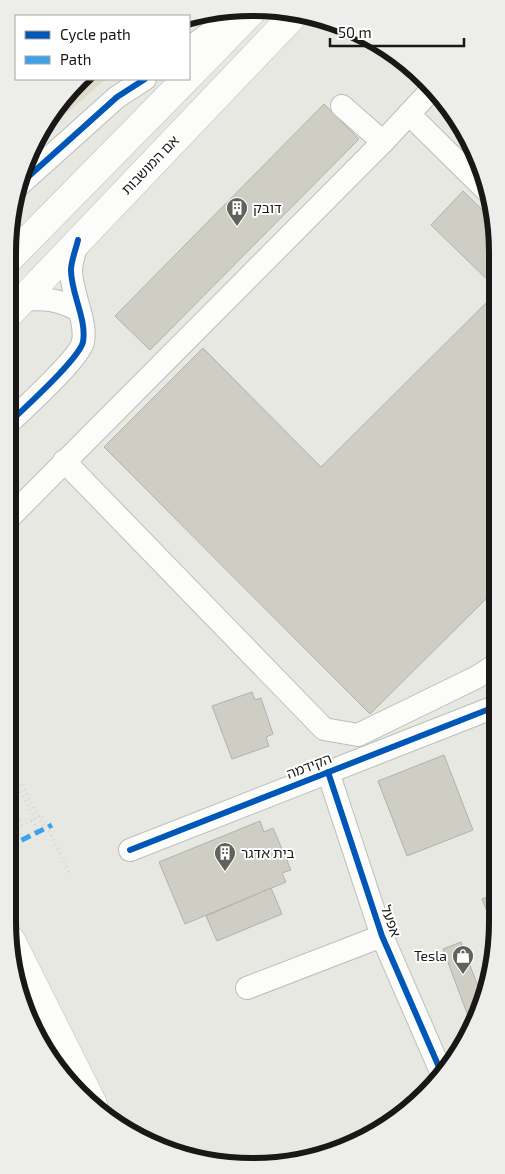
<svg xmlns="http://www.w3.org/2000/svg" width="505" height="1174" font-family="'Exo 2','Noto Sans Hebrew',sans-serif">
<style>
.green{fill:#dcdbcc}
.building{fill:#cfcec4;stroke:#b1b0ad}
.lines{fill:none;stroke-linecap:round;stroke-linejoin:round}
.minor-casing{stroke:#bdbdba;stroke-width:24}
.major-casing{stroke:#bdbdba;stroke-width:29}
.highway-casing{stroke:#bdbdba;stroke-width:29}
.path{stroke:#d4d4d3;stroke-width:3;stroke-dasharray:1 4;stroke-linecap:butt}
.minor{stroke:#fcfcfb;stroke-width:22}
.major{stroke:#fcfcfb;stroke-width:28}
.highway{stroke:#fcfcfb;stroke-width:28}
.path-bridge{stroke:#d4d4d3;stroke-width:3;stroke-dasharray:1 4;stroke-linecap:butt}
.quiet{stroke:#3da2ea;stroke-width:5;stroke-dasharray:10 5;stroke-linecap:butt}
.cycleway-casing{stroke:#fff;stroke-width:9}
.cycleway{stroke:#0057b8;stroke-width:6}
.labels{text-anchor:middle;stroke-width:4;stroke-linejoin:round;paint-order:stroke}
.street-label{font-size:14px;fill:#191816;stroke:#fff}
.poi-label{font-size:14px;fill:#191816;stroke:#fff;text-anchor:start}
.rim{fill:none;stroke:#191816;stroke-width:6}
</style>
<rect width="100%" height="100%" fill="#e8e8e3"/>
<polygon class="green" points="84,79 106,79 44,133 68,91"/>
<g class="building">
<polygon points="82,80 82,89 51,121 68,91"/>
<polygon points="324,104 359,139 150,350 115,316"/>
<polygon points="463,191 495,222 495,287 431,225"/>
<polygon points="496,293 496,589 370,714 104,447 203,348 321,467"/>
<polygon points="252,692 255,700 261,698 273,734 266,737 269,746 232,759 212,706"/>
<polygon points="444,755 473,830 407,856 378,781"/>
<polygon points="260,821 264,832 273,828 291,870 282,873 286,882 185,924 159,862"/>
<polygon points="271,888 282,914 217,941 206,916"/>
<polygon points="497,893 498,922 496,933 482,899"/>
<polygon points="461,942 484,1002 471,1024 443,949"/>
</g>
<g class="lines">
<g class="minor-casing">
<g id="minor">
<polyline points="189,48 241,11"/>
<polyline points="342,106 383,142"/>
<polyline points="409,114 486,190"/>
<polyline points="19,185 117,97 145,79"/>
<path d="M 21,300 C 44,298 58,299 78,310"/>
<path d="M 8,424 C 23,409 79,359 83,342 C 87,319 71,294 71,270 C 71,261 76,249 78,240"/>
<polyline points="64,461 324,729 358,735 477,677 497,664"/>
<polyline points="8,519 383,142 433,88"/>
<polyline points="328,772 382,936 442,1074"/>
<polyline points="130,850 497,706"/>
<polyline points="247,988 382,936"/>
</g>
</g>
<g class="major-casing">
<g id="major">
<polyline points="189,76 253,10"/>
<polyline points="8,260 186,79"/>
<polyline points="8,315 293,16"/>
</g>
</g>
<g class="highway-casing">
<polyline id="highway" points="11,940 93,1104"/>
</g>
<g class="path">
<polyline points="32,820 38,832"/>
<polyline points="23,839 12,818 17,815 22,825 42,815 69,873"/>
</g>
<use href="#minor" class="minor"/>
<use href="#major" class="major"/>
<use href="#highway" class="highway"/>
<polyline class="path-bridge" points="35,819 17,785 21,783 45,829"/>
<polyline class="quiet" points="8,847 52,825"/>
<g class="cycleway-casing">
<g id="cycleway">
<polyline points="19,185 117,97 145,79"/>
<path d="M 8,424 C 23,409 79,359 83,342 C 87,319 71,294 71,270 C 71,261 76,249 78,240"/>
<polyline points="328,772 382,936 442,1074"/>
<polyline points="130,850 497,706"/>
</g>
</g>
<use href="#cycleway" class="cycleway"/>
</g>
<defs>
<g id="building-pin" transform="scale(1.125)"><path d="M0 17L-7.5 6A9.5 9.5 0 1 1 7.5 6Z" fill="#61615e" stroke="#fff"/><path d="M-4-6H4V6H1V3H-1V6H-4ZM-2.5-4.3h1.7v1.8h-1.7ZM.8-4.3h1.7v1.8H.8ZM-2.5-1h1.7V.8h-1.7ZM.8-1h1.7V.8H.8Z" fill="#fff"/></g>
<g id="shop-pin" transform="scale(1.125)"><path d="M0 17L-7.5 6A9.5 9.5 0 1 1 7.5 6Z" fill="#61615e" stroke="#fff"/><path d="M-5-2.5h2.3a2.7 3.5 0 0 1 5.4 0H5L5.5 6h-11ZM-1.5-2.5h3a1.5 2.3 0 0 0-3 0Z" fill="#fff"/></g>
</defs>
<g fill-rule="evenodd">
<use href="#building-pin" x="237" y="208"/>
<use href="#building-pin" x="225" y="853"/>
<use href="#shop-pin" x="463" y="956"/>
</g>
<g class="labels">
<g class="street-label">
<text transform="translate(150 165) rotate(-46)" y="5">אם המושבות</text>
<text transform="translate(309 766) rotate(-21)" y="5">הקידמה</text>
<text transform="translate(391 921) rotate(70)" y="5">אפעל</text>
</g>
<g class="poi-label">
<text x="253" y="213">דובק</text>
<text x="241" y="858">בית אדגר</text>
<text x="447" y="961" text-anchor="end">Tesla</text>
</g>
</g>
<path d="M0 0H505V1174H0ZM252 16H253A236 236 0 0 1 489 252V922A236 236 0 0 1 253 1158H252A236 236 0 0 1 16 922V252A236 236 0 0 1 252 16Z" fill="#ededec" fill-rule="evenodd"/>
<path class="rim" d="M252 16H253A236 236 0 0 1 489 252V922A236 236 0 0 1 253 1158H252A236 236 0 0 1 16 922V252A236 236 0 0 1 252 16Z"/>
<rect x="15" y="15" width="175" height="65" fill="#ffffff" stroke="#a3a3a2"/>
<rect x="25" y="31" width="25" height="8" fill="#0057b8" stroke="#a3a3a2"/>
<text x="60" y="40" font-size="15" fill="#191816">Cycle path</text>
<rect x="25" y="56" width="25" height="8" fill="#3da2ea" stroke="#a3a3a2"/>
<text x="60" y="65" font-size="15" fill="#191816">Path</text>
<path d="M330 38v8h134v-8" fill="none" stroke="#191816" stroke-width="2.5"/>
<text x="338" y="38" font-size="15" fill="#191816" stroke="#ffffff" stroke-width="4" paint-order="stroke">50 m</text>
</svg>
